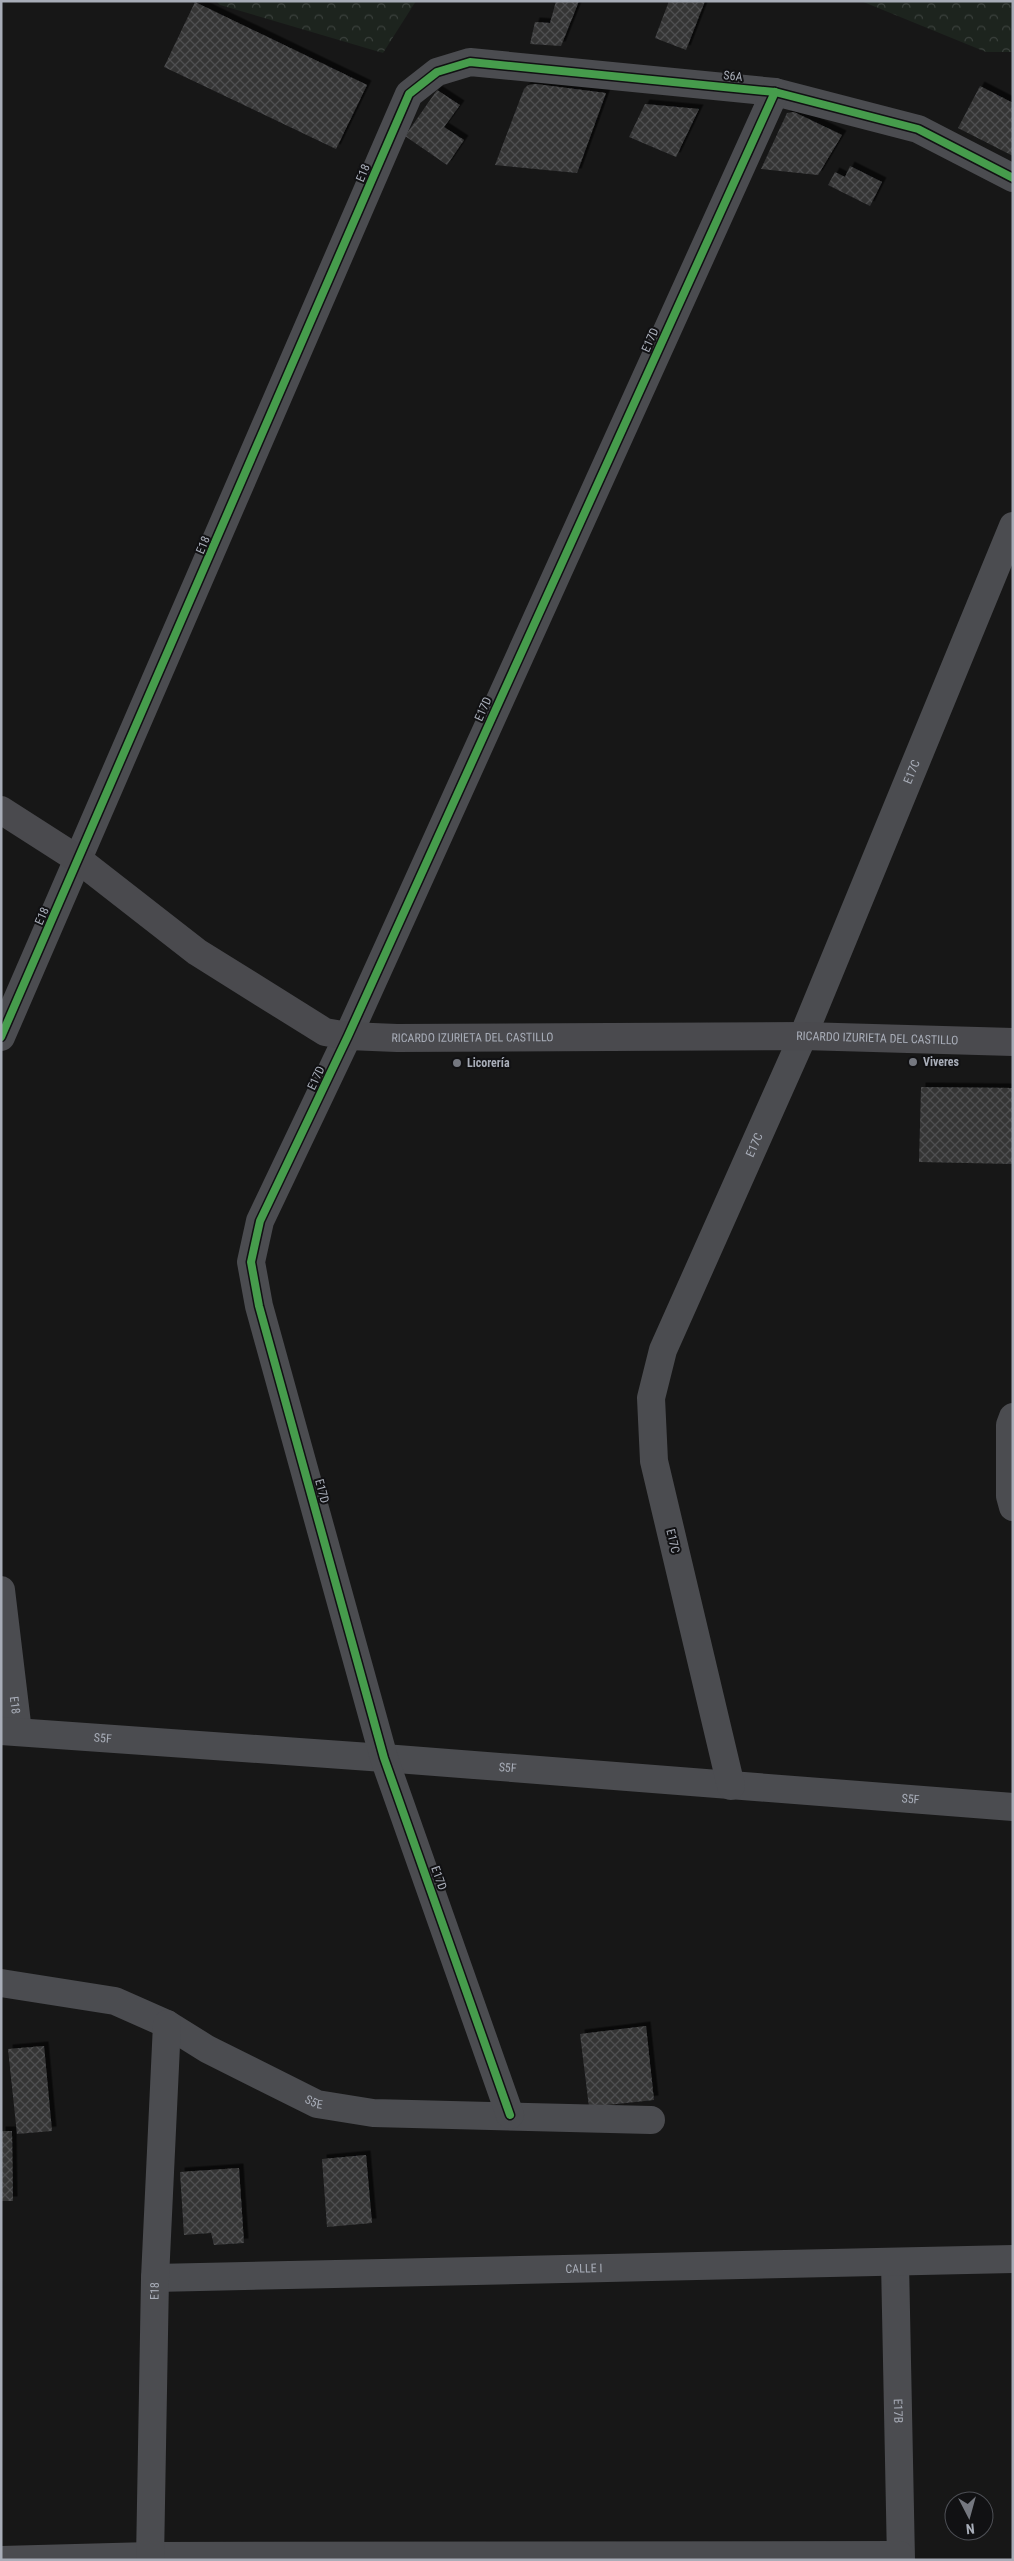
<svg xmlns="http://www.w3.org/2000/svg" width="1014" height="2561" font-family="'Roboto Condensed',sans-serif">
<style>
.forest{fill:url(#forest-crowns)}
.building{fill:url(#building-cross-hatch);filter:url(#shadow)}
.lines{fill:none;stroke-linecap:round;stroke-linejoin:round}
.street{stroke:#4b4c50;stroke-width:28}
.secondary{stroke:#4a4a4e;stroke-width:28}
.cycleway-casing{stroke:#111113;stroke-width:11}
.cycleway{stroke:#469c4c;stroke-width:8}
.poi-dot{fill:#757880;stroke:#111113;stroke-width:2}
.labels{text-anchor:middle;stroke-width:4;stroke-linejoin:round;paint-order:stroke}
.street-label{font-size:12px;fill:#a8adb8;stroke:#111113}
.poi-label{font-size:12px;font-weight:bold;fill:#a8adb8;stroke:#111113;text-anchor:start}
</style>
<defs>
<pattern id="forest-crowns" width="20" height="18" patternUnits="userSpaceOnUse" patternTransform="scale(1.25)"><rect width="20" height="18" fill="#1d241e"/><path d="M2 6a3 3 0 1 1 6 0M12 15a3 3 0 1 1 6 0" fill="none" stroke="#3b413d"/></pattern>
<pattern id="building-cross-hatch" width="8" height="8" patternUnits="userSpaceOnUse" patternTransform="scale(1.25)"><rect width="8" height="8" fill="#353536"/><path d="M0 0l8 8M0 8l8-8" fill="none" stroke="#4f5051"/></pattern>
<filter id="shadow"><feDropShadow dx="4.5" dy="-4.5" stdDeviation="0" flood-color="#0009"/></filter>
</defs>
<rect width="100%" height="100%" fill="#171717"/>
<g class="forest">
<polygon points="216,1 416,1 383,53 220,5"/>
<polygon points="861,1 1013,1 1013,52 986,52"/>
</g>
<g class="building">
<polygon points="556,1 579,1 561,46 530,44 535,22 550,23"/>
<polygon points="669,1 705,1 686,50 655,38"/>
<polygon points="195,2 367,85 336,149 164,67"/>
<polygon points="536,84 606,93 577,173 495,165 524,89 528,85"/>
<polygon points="980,86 1013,103 1013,156 958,128"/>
<polygon points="437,90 460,105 444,127 464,140 447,165 405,136"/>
<polygon points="645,104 699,109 676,157 629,137"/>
<polygon points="794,112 842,135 818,175 761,169 787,113"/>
<polygon points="850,166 882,182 870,206 828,185 835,172 845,177"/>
<polygon points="921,1087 1013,1088 1013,1164 919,1162"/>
<polygon points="646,2026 654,2100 589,2107 580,2034"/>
<polygon points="44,2046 52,2131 17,2134 8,2049"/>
<polygon points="1,2131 12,2131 13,2201 1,2201"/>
<polygon points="366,2155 372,2223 327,2227 322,2159"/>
<polygon points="239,2168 244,2243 214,2245 211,2233 184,2235 180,2172"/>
</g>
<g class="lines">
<g class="street">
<polyline points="1,1037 409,94 437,72 470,62 775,92 918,129 1013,178"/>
<polyline points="1013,1417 1010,1425 1010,1496 1013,1507"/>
<path id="s1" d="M 1,1590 L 18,1732"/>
<path id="s2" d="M 1,1731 L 384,1758 L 1013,1807"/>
<path id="s3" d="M 731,1786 L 654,1461 L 651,1398 L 663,1350 L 803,1036 L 1013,526"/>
<path id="s4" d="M 1,1983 L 115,2001 L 167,2024 L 207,2049 L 317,2104 L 373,2113 L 651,2120"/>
<polyline points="510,2115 384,1758 259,1306 251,1262 260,1221 348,1036 775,92"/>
<path id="s5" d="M 895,2262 L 901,2560"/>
<path id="s6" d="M 155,2278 L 1013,2259"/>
<polyline points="1,2560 150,2556 900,2555"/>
<path id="s7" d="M 150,2560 L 155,2278 L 167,2024"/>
</g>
<path class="secondary" id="s8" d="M 1,810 L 79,860 L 197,952 L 325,1032 L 348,1036 L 397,1038 L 803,1036 L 1013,1042"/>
<g class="cycleway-casing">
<g id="cycleway">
<polyline points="1,1037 409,94 437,72 470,62 775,92 918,129 1013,178"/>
<polyline points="510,2115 384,1758 259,1306 251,1262 260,1221 348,1036 775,92"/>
</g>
</g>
<use href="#cycleway" class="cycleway"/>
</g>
<g class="poi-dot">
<circle cx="913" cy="1062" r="5"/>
<circle cx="457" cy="1063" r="5"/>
</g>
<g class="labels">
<g class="street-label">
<text transform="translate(733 76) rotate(6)" y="4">S6A</text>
<text transform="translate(363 173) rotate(-67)" y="4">E18</text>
<text transform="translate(650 340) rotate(-66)" y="4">E17D</text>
<text transform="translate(203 545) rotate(-67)" y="4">E18</text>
<text transform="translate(483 709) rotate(-66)" y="4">E17D</text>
<text dy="4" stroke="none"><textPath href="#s3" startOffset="1076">E17C</textPath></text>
<text transform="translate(42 916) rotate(-66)" y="4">E18</text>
<text dy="4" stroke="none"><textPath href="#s8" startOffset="541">RICARDO IZURIETA DEL CASTILLO</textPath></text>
<text dy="4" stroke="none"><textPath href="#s8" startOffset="946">RICARDO IZURIETA DEL CASTILLO</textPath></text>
<text transform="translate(316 1078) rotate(-65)" y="4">E17D</text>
<text dy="4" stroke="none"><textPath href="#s3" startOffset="671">E17C</textPath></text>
<text transform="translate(322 1491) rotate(75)" y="4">E17D</text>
<text transform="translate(673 1541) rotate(77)" y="4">E17C</text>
<text dy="4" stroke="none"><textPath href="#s1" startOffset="116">E18</textPath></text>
<text dy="4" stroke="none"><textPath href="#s2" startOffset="102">S5F</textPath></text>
<text dy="4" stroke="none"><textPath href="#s2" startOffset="508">S5F</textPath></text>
<text dy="4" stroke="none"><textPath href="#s2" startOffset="912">S5F</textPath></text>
<text transform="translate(439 1878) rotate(70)" y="4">E17D</text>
<text dy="4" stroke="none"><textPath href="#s4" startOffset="339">S5E</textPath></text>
<text dy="4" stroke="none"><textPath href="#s6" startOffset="429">CALLE I</textPath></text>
<text dy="4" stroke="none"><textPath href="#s7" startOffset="269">E18</textPath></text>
<text dy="4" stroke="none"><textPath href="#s5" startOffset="149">E17B</textPath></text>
</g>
<g class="poi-label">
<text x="923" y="1066">Viveres</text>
<text x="467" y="1067">Licorería</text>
</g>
</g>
<rect width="1014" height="2561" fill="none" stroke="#a8adb8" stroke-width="5"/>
<g transform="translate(969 2516) rotate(174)"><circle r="24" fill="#111113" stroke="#4d4f55"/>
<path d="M0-4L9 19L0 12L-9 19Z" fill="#757880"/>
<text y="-8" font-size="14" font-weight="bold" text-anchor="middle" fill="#a8adb8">N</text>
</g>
</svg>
